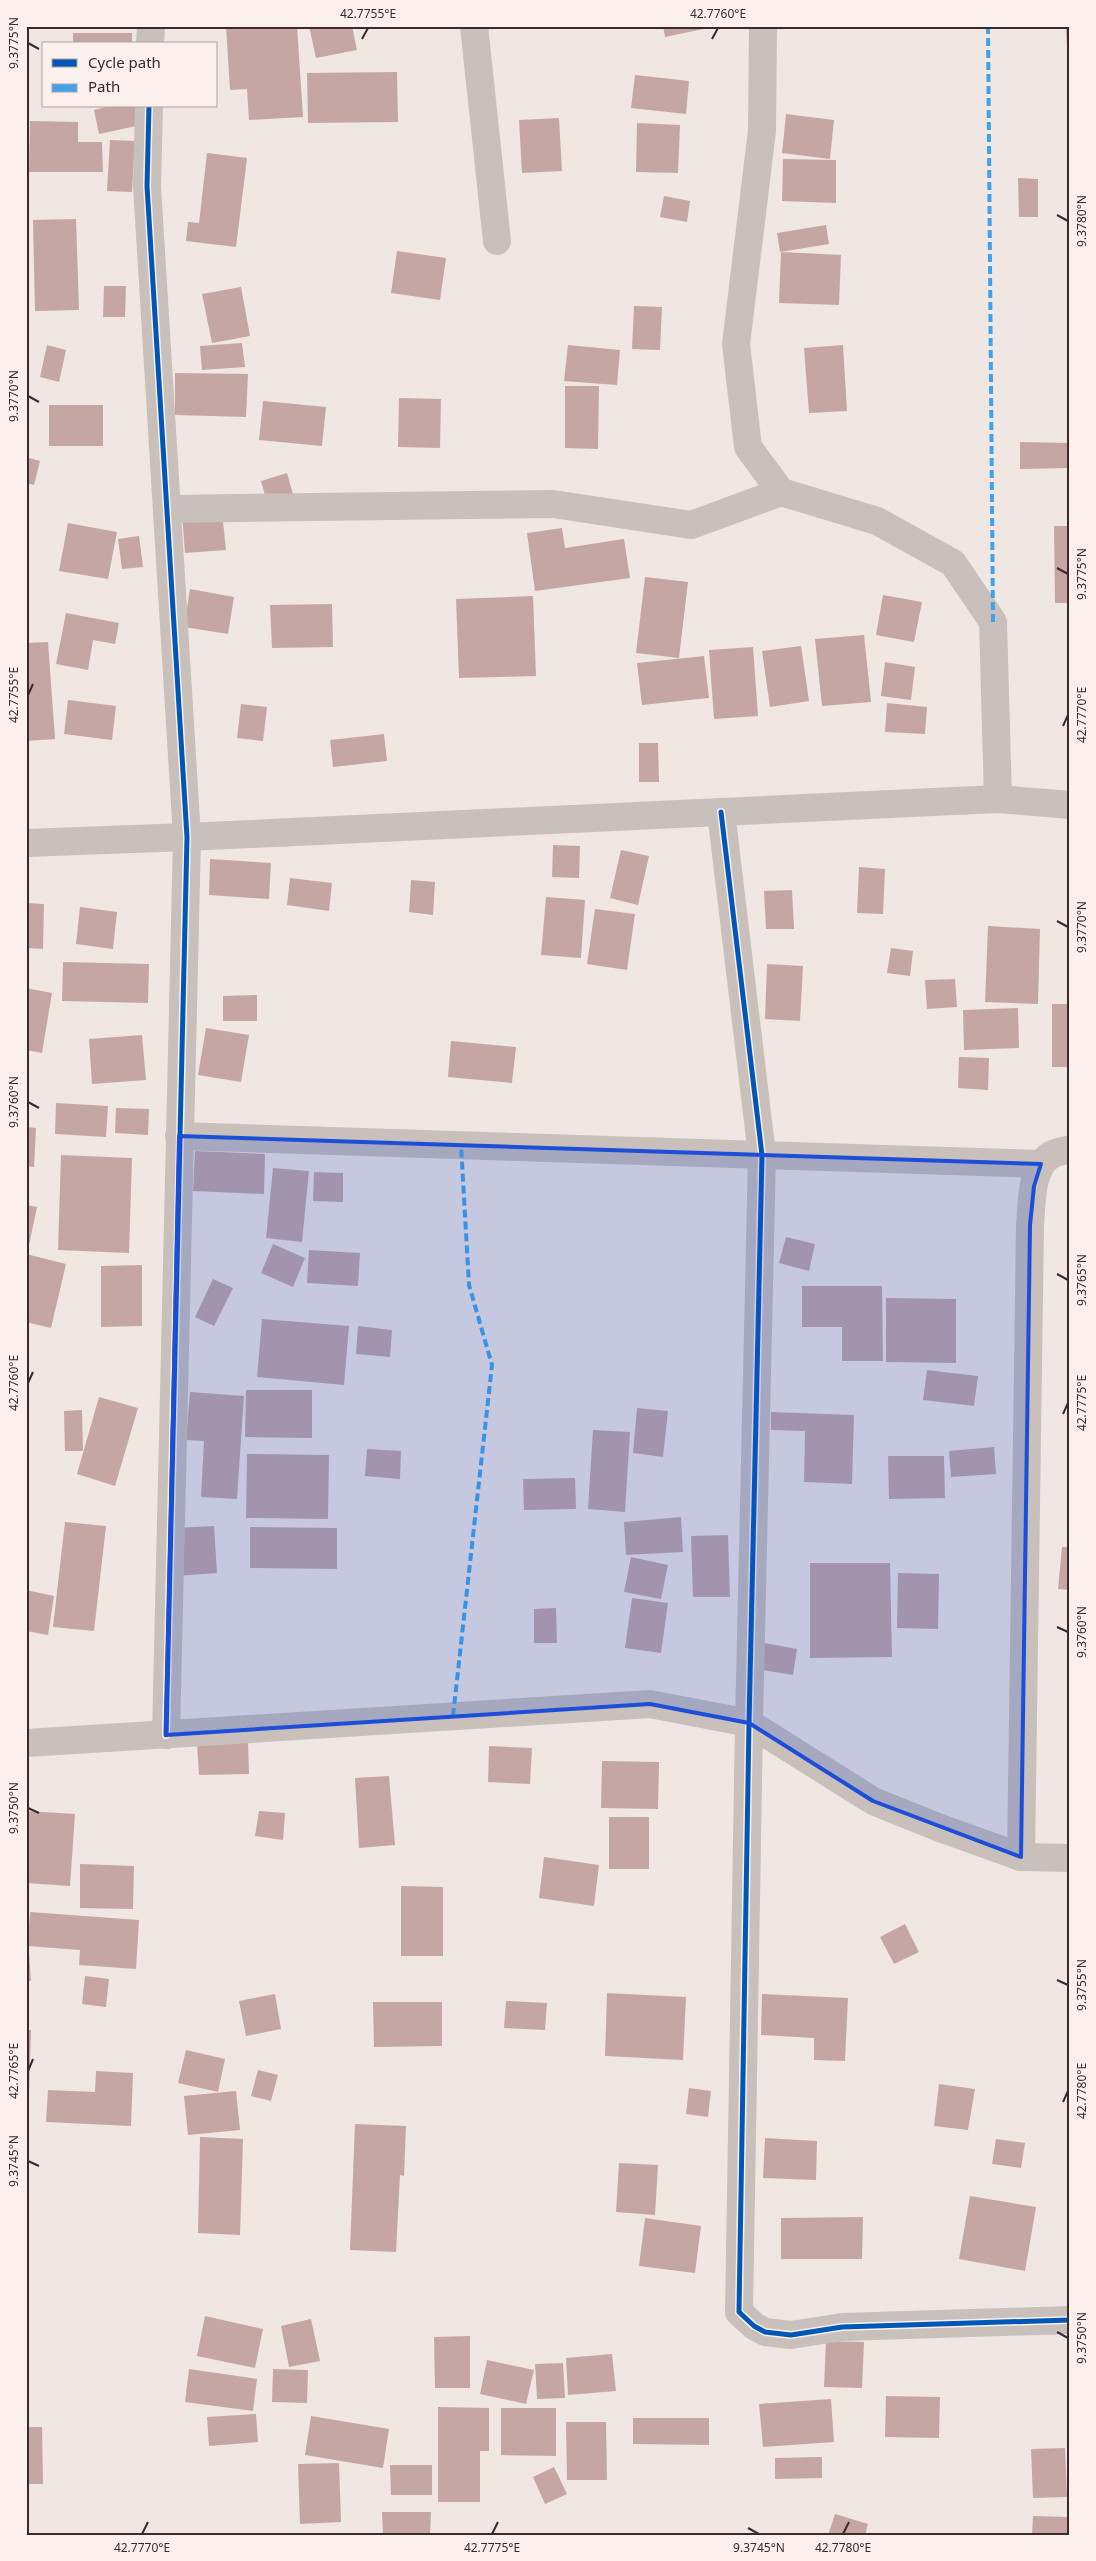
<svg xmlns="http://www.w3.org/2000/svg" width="1096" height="2561" font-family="'Noto Sans',sans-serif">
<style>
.building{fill:#c5a6a3}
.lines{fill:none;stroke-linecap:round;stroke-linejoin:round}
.minor{stroke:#c9bfbb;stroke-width:28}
.quiet{stroke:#3fa3eb;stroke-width:4;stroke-dasharray:8 4;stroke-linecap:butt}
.cycleway-casing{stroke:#fbf0eb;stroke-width:8}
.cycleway{stroke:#0057b8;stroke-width:5}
.marked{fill:#1d4ed8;fill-opacity:0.2;stroke:#1d4ed8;stroke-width:4;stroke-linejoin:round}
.ticks{fill:none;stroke:#3a2a29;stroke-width:2}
.neatline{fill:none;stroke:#3a2a29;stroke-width:2}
.ticks-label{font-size:12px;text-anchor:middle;fill:#3a2a29}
</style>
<rect width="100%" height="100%" fill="#f0e7e3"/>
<g class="building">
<polygon points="226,26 297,26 303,117 249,120 247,89 230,90"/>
<polygon points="309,26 352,26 357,50 316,58"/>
<polygon points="663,26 713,26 713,27 665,37"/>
<polygon points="1066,29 1070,29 1070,68 1068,68"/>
<rect x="73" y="33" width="59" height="11"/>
<polygon points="397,72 398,122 308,123 307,73"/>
<polygon points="635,75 689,81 686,114 631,108"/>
<polygon points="110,106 137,106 141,125 99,134 94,110"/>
<polygon points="786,114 834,120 830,159 782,153"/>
<polygon points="559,118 562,171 522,173 519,120"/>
<polygon points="30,121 78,122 78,142 102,142 103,172 29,172"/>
<polygon points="637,123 680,125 678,173 636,172"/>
<polygon points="110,140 135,141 132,192 107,191"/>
<polygon points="207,153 247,158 236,247 186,241 188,222 199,223"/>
<polygon points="783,159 836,160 836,203 782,201"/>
<polygon points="1018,178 1038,179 1038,217 1019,217"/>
<polygon points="664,196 690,201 687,222 660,217"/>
<polygon points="76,219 79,310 35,311 33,220"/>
<polygon points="826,225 829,244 780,252 777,233"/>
<polygon points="397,251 446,258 440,300 391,293"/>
<polygon points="781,252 841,255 839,305 779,303"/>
<polygon points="104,286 126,286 125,317 103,317"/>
<polygon points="241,287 250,336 212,343 202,294"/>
<polygon points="634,306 662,307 660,350 632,349"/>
<polygon points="242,343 245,367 202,370 200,346"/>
<polygon points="47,345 66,350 59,382 40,377"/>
<polygon points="568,345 620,350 617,385 564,381"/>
<polygon points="843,345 847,411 809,413 804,348"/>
<polygon points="175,373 248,374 246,417 175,415"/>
<polygon points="565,386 599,386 598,449 565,448"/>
<polygon points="399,398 441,399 440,448 398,447"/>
<polygon points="263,401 326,407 322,446 259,440"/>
<rect x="49" y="405" width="54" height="41"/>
<polygon points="1020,442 1070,443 1070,468 1020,469"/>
<polygon points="26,457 40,461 34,485 26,483"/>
<polygon points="287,473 298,512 272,520 261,481"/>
<polygon points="222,512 226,550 185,553 182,514"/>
<polygon points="68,523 117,532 108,579 59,571"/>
<polygon points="1054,526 1070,526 1070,603 1055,603"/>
<polygon points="562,528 565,548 624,539 630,578 535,591 527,533"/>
<polygon points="139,536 143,567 122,569 118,539"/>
<polygon points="645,577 688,582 679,658 636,653"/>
<polygon points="190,589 234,597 228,634 184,627"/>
<polygon points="883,595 922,602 914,642 876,635"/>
<polygon points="533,596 536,676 459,678 456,599"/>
<polygon points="332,604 333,647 272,648 270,605"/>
<polygon points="66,613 119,623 115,644 93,640 88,670 56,664"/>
<polygon points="864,635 871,702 822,706 815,639"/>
<polygon points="48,642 55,739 26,741 26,643"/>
<polygon points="801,646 809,701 770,707 762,651"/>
<polygon points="753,647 758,716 714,719 709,650"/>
<polygon points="704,656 709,698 642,705 637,663"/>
<polygon points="885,662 915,667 911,700 881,696"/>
<polygon points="68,700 116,706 112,740 64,734"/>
<polygon points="887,703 927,707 925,734 885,732"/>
<polygon points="241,704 267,707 263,741 237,738"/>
<polygon points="384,734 387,761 333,767 330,740"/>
<polygon points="639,743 658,743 659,782 639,782"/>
<polygon points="553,845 580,846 579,878 552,877"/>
<polygon points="621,850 649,856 638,905 610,898"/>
<polygon points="210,859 271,863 269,899 209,895"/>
<polygon points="859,867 885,869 883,914 857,913"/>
<polygon points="290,878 332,883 329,911 287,905"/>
<polygon points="411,880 435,882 433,915 409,912"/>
<polygon points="792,890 794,929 766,929 764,891"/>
<polygon points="546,897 585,900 581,958 541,955"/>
<polygon points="26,903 44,904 43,949 26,948"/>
<polygon points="80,907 117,912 113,949 76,944"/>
<polygon points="595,909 635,914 627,970 587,964"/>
<polygon points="988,926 1040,929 1038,1004 985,1002"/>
<polygon points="891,948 913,951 910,976 887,973"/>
<polygon points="63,962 149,964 148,1003 62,1001"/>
<polygon points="767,964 803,966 800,1021 765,1019"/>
<polygon points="955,979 957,1007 927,1009 925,980"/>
<polygon points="26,988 52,993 42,1053 26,1050"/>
<polygon points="257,995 257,1021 223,1021 223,996"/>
<rect x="1052" y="1004" width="18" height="63"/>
<polygon points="1018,1008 1019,1048 964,1050 963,1010"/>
<polygon points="206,1028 249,1035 241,1082 198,1075"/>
<polygon points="142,1035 146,1080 92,1084 89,1039"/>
<polygon points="451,1041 516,1047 512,1083 448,1077"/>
<polygon points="959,1057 989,1058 988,1090 958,1088"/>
<polygon points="56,1103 108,1106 106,1137 55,1134"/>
<polygon points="116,1108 149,1109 148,1135 115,1133"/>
<polygon points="26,1127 36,1128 34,1167 26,1166"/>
<polygon points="195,1151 265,1154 264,1194 193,1191"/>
<polygon points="61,1155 132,1158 129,1253 58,1250"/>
<polygon points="273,1168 309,1171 302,1242 266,1238"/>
<polygon points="314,1172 343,1173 343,1202 313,1201"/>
<polygon points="26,1205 37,1207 29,1245 26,1244"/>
<polygon points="786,1237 815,1244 809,1271 779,1263"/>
<polygon points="273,1244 305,1258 293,1287 261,1273"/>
<polygon points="309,1250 360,1253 358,1286 307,1283"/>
<polygon points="26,1254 66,1264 51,1328 26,1322"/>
<polygon points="142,1265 142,1326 101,1327 101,1266"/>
<polygon points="213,1279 233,1288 214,1326 195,1317"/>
<polygon points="802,1286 882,1286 883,1361 842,1361 842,1327 802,1327"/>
<polygon points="886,1298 956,1299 956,1363 886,1362"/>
<polygon points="262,1319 349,1326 344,1385 257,1377"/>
<polygon points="358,1326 392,1330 390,1357 356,1354"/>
<polygon points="927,1370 978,1376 974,1406 923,1400"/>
<polygon points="246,1390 312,1390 312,1438 245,1437"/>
<polygon points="190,1392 244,1396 237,1499 201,1497 204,1441 186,1440"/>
<polygon points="99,1397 138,1408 115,1486 77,1474"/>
<polygon points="637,1408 668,1411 663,1457 633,1453"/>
<polygon points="82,1410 83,1451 65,1451 64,1411"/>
<polygon points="771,1412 854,1415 852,1484 804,1482 805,1431 771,1430"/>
<polygon points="593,1430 630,1432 625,1512 588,1509"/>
<polygon points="994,1447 996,1474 951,1477 949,1451"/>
<polygon points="367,1449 401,1451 400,1479 365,1476"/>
<polygon points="247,1454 329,1455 328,1519 246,1518"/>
<polygon points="888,1456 944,1456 945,1498 889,1499"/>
<polygon points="575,1478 576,1509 524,1510 523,1479"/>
<polygon points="681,1517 683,1552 626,1555 624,1522"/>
<polygon points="65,1522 106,1526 94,1631 53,1627"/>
<polygon points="214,1526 217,1573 176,1576 174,1528"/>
<polygon points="250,1527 337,1528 337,1569 250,1568"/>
<polygon points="728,1535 730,1597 693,1597 691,1536"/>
<polygon points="1062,1547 1070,1547 1070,1590 1058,1589"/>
<polygon points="631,1557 668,1565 661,1599 624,1592"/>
<polygon points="810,1563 890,1563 892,1657 810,1658"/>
<polygon points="898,1573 939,1574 938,1629 897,1628"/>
<polygon points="26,1590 54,1596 48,1635 26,1631"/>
<polygon points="632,1598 668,1603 661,1653 625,1648"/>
<polygon points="556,1608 557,1643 534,1643 534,1609"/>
<polygon points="759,1642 797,1649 793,1675 755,1669"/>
<polygon points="248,1741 249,1774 199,1775 197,1743"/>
<polygon points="489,1746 532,1748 530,1784 488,1782"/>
<polygon points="602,1761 659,1762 658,1809 601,1808"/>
<polygon points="389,1776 395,1845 359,1848 355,1778"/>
<polygon points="26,1811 75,1814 70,1886 26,1883"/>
<polygon points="259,1811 285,1813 283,1840 255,1836"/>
<rect x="609" y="1817" width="40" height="52"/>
<polygon points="544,1857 599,1865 594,1906 539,1898"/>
<polygon points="80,1864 134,1866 133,1909 80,1908"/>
<polygon points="401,1886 443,1887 443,1956 401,1956"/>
<polygon points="30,1912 139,1920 136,1969 79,1965 80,1950 28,1946"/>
<polygon points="905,1924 919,1952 894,1964 880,1937"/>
<polygon points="26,1953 29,1953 31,1981 26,1981"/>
<polygon points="85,1976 109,1979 106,2007 82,2004"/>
<polygon points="607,1993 686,1997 683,2060 605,2056"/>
<polygon points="275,1994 281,2029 246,2036 239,2001"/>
<polygon points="762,1994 848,1998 845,2061 814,2060 814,2038 761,2035"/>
<polygon points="506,2001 547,2003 545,2030 504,2028"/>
<polygon points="373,2002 442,2002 442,2046 374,2047"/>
<polygon points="26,2030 31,2030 28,2127 26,2127"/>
<polygon points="186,2050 225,2059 218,2092 178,2083"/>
<polygon points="258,2070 278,2075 271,2101 251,2096"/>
<polygon points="96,2071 133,2073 131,2126 46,2122 48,2090 95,2092"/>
<polygon points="939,2084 975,2089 968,2130 934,2126"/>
<polygon points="689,2088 711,2091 708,2117 686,2114"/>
<polygon points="236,2091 240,2130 188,2135 184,2096"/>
<polygon points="355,2124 406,2126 404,2176 400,2175 396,2252 350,2250"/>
<polygon points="200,2137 243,2139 240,2235 198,2233"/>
<polygon points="765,2138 817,2141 816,2180 763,2178"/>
<polygon points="996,2139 1025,2143 1021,2168 992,2164"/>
<polygon points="619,2163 658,2165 655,2215 616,2212"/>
<polygon points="970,2196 1036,2207 1025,2271 959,2259"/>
<polygon points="863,2217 862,2259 781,2259 781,2218"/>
<polygon points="645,2218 701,2226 695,2273 639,2266"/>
<polygon points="205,2316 263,2329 255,2368 197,2356"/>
<polygon points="311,2319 320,2361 289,2367 281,2326"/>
<polygon points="470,2336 470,2388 435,2388 434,2337"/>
<polygon points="826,2341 864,2342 862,2388 824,2387"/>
<polygon points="612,2354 616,2391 568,2395 566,2358"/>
<polygon points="487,2360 534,2370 526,2404 480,2394"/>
<polygon points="563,2363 565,2398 537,2399 535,2364"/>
<polygon points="189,2369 257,2379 253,2411 185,2402"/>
<polygon points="273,2369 308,2370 307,2403 272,2402"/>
<polygon points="886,2396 940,2397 939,2438 885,2437"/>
<polygon points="831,2399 834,2442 763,2447 759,2404"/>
<polygon points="438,2407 489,2408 489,2451 480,2451 480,2502 438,2502"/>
<polygon points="501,2408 556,2408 556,2456 501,2455"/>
<polygon points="256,2414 258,2442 209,2446 207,2417"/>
<polygon points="311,2416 389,2429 383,2468 305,2455"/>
<polygon points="633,2418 709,2418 709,2445 633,2444"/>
<polygon points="566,2422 606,2422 607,2480 567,2480"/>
<polygon points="26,2427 42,2427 43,2484 26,2484"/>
<polygon points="1065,2448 1067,2497 1033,2498 1031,2449"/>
<polygon points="822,2457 822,2478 775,2479 775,2458"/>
<polygon points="339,2463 341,2522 300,2524 298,2464"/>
<polygon points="390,2465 432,2465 432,2495 391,2495"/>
<polygon points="554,2467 567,2494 545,2504 533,2477"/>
<polygon points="382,2512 431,2512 430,2535 383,2535"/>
<polygon points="835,2514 868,2524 865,2535 828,2535"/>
<polygon points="1033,2516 1067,2517 1067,2535 1032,2535"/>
</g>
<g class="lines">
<g class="minor">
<polyline points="474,26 497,241"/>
<polyline points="763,26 762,131 736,344 748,447 781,492 877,521 953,563 993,622 998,799"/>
<polyline points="150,44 151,26"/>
<polyline points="149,106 147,186 187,837 166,1735"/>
<polyline points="167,509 553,504 691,525 781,492"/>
<polyline points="721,812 762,1155 749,1723 739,2312 754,2326 765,2332 791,2335 842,2327 1070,2320"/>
<polyline points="26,843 187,837 998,799 1070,805"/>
<polyline points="179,1136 1041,1164"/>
<polyline points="26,1743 650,1704 749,1723 873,1801 940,1828 1021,1857 1070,1858"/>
<path d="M 1021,1857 L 1030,1225 C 1032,1204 1030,1168 1051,1155 C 1056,1152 1064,1151 1070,1149"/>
</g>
<g class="quiet">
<polyline points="988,26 993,622"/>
<polyline points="453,1716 492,1365 469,1285 461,1145"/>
</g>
<g class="cycleway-casing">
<g id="cycleway">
<polyline points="149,106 147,186 187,837 166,1735"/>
<polyline points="721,812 762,1155 749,1723 739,2312 754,2326 765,2332 791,2335 842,2327 1070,2320"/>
</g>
</g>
<use href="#cycleway" class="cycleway"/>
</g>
<path class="marked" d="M 179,1136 L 1041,1164 L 1034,1186 L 1030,1225 L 1021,1857 L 873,1801 L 749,1723 L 650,1704 L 166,1735 Z"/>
<path class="ticks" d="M 362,39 L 368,28M 712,39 L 718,28M 28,43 L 39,49M 1057,215 L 1068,221M 28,396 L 39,402M 1057,568 L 1068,574M 28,695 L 33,684M 1063,726 L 1068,715M 1057,921 L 1068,927M 28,1102 L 39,1108M 1057,1274 L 1068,1280M 28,1383 L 33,1372M 1063,1414 L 1068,1403M 1057,1627 L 1068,1632M 28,1808 L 39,1813M 1057,1980 L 1068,1985M 28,2071 L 33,2059M 1063,2102 L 1068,2091M 28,2161 L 39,2166M 1057,2332 L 1068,2338M 748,2528 L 759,2534M 142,2534 L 148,2522M 492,2534 L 498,2522M 843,2534 L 849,2522"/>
<rect width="1096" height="2561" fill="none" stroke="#fbf0eb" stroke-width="55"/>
<rect x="42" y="42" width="175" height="65" fill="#fbf0eb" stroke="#aea19d"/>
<rect x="52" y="59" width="25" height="8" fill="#0057b8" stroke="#aea19d"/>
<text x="88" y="68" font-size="15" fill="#3a2a29">Cycle path</text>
<rect x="52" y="84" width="25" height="8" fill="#3fa3eb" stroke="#aea19d"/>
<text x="88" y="92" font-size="15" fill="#3a2a29">Path</text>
<rect x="28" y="28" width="1040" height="2506" class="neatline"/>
<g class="ticks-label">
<text x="368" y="18">42.7755°E</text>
<text x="718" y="18">42.7760°E</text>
<text transform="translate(14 43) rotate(-90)" y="4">9.3775°N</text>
<text transform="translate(1082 221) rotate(-90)" y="4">9.3780°N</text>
<text transform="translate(14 396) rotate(-90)" y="4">9.3770°N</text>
<text transform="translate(1082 574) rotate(-90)" y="4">9.3775°N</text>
<text transform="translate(14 695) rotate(-90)" y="4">42.7755°E</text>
<text transform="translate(1082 715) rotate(-90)" y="4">42.7770°E</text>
<text transform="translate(1082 927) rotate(-90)" y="4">9.3770°N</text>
<text transform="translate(14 1102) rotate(-90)" y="4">9.3760°N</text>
<text transform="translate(1082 1280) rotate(-90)" y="4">9.3765°N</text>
<text transform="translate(14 1383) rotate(-90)" y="4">42.7760°E</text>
<text transform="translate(1082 1403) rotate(-90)" y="4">42.7775°E</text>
<text transform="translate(1082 1632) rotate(-90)" y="4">9.3760°N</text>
<text transform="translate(14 1808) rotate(-90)" y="4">9.3750°N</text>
<text transform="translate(1082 1985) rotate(-90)" y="4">9.3755°N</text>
<text transform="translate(14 2071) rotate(-90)" y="4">42.7765°E</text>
<text transform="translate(1082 2091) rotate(-90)" y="4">42.7780°E</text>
<text transform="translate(14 2161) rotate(-90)" y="4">9.3745°N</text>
<text transform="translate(1082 2338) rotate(-90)" y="4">9.3750°N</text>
<text x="142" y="2552">42.7770°E</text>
<text x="492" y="2552">42.7775°E</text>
<text x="759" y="2552">9.3745°N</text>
<text x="843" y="2552">42.7780°E</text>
</g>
</svg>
